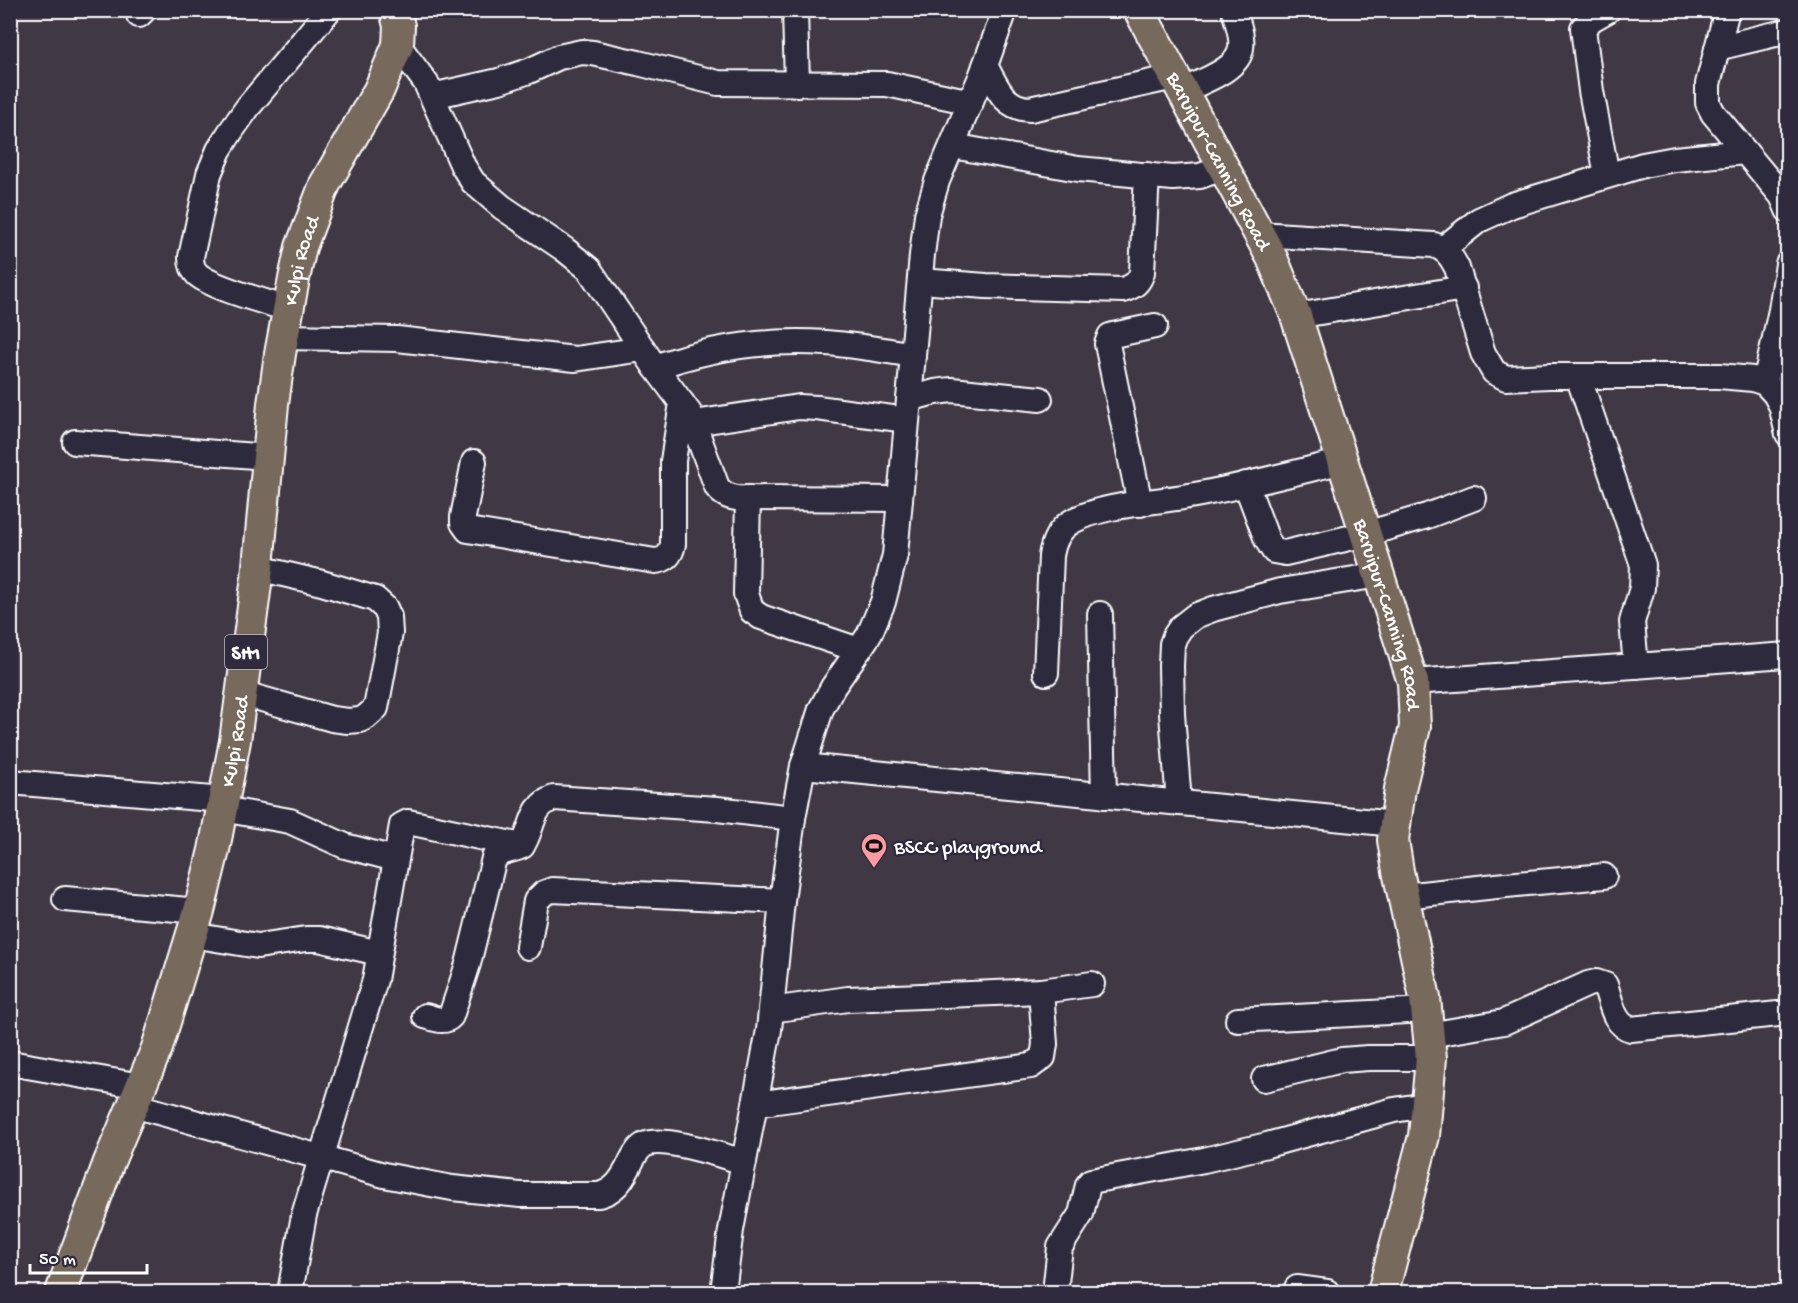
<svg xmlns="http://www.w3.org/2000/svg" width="1798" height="1303" font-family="'Gochi Hand',sans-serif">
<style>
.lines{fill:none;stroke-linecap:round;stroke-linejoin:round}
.minor-casing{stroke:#fff;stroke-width:28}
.major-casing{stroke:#fff;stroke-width:34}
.minor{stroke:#2f2a3d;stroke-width:24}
.major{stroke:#77695c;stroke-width:30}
.labels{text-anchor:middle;stroke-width:4.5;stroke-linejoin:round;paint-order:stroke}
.shield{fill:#2f2a3d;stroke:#c1bfc5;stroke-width:1.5}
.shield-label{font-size:20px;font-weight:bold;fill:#fff}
.street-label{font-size:21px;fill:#fff;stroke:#2f2a3d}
.poi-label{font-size:21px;fill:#fff;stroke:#2f2a3d;text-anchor:start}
</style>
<rect width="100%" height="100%" fill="#413845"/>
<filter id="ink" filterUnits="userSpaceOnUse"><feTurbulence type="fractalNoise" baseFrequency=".0167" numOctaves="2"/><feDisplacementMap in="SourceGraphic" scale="12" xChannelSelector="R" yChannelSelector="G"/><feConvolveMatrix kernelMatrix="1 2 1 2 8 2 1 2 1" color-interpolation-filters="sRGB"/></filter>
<g filter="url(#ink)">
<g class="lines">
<g class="minor-casing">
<g id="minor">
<polyline points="795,10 797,84"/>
<polyline points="1727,10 1708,84 1708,103 1713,113 1782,196 1788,210"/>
<polyline points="139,15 144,10"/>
<path d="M 398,45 L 426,83 L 463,166 L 473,182 L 502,207 L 564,249 L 589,269 L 655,367 L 690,414 L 717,487 C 722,494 728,497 737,498 L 900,499"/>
<polyline points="1717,48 1788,31"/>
<path d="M 985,66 C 997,86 1003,108 1030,109 L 1174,77"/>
<path d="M 1182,91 C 1200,82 1239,70 1241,48 C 1243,35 1237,22 1234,10"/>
<polyline points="432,96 499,81 529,71 559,57 582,52 593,53 638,63 718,83 887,84 971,102"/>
<polyline points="953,146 1078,169 1173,178 1200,176 1223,168"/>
<polyline points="1607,175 1591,91 1583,28 1592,19 1608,10"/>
<path d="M 1259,234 L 1434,245 C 1446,249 1451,256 1457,268 L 1483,353 L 1494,372 L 1506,378 L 1549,376 L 1719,376 L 1753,379 L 1765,383 L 1775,394 L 1781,405 L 1788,434"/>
<polyline points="1444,248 1479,220 1512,205 1643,165 1675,159 1745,152"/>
<path d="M 920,281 L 986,286 L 1123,290 C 1134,286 1139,283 1142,272 L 1147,175"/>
<path d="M 288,309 C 267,302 212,288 197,274 C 192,269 191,263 191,257 L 209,174 L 219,150 L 231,131 L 248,107 L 329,10"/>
<polyline points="1296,316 1464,288"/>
<polyline points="283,337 397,339 575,359 643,349"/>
<path d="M 655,367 C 709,348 769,339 826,343 C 855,345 884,350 913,355"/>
<polyline points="1578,376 1643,565 1642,588 1632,622 1636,666"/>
<polyline points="1765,383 1781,310 1788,264"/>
<polyline points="909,399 935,392 952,390 1040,399"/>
<polyline points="694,423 799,407 817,408 907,420"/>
<polyline points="75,442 268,457"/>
<path d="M 474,462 L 463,517 L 463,523 L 468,530 L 655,561 C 666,560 671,555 673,544 L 673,461 L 682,403"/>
<polyline points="1246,484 1267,540 1274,551 1285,553 1366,534 1427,516 1474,498"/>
<polyline points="748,498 746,594 752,611 761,617 859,650"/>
<polyline points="1140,504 1107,344 1110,336 1113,335 1155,326"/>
<polyline points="1100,614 1104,796"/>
<path d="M 1046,673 L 1051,556 C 1053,543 1059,529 1071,522 C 1101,504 1159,502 1195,495 C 1245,486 1294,473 1343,461"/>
<polyline points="1413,682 1788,655"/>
<polyline points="241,693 332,719 348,721 360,720 366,717 376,708 390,633 389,617 385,608 375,599 322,583 258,568"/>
<polyline points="803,766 1395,824"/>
<polyline points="10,782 224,800"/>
<polyline points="1179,803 1172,714 1171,666 1172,644 1175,636 1181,627 1195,616 1213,609 1280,591 1379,575"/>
<polyline points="222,809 290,821 345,846 395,859"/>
<polyline points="1403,896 1506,885 1604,876"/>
<polyline points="65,899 199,911"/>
<polyline points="192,935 258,946 306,939 319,939 379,953"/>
<polyline points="528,947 536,901 544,893 552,890 782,901"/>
<polyline points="771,1010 848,999 1041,991 1092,984"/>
<path d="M 425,1016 C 434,1018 444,1024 451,1016 L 468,964 L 494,858 C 501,850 513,851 522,846 C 534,828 530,806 554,798 L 717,809 L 793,818"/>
<polyline points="1238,1020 1426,1010"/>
<path d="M 1429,1035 L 1504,1022 L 1588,984 L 1596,982 L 1605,985 C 1611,1000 1613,1025 1631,1029 L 1788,1013"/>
<polyline points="10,1063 141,1086"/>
<polyline points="1264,1079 1342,1060 1368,1058 1431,1058"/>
<polyline points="755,1104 1031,1066 1043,1057 1045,1044 1041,991"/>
<path d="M 133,1105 L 384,1175 L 452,1188 L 520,1195 L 599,1195 C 614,1191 621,1181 628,1168 C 632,1160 636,1150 644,1145 C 662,1135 723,1156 744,1162"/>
<polyline points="1297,1288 1327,1292"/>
<polyline points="290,1292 304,1215 375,980 402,825 408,822 522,846"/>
<polyline points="723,1292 731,1230 769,1030 782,901 793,818 803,766 821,709 833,687 869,635 883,602 895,555 922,255 927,215 937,181 981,77 1005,10"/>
<polyline points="1055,1292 1060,1247 1081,1214 1088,1185 1091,1181 1204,1160 1267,1145 1394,1110 1426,1105"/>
</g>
</g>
<g class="major-casing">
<g id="major">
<path id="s1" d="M 1139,10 L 1272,258 L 1296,316 L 1413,682 L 1415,727 L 1400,789 L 1393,840 L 1398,871 L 1425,998 L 1431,1058 L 1424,1136 L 1383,1292"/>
<path id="s2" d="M 61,1292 L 109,1162 L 157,1048 L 199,911 L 214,850 L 235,741 L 257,577 L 273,404 L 280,354 L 294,279 L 301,247 L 325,184 L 379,90 L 398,45 L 399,26 L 395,10"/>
</g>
</g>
<use href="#minor" class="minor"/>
<use href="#major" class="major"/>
</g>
</g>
<defs>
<g id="stadium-pin" transform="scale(1.35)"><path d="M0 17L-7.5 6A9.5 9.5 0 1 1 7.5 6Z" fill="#ff9aa2" stroke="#2f2a3d"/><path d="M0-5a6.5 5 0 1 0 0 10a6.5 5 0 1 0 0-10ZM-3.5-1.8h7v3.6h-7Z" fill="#111"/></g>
</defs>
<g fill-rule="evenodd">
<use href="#stadium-pin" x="874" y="846"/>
</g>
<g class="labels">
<rect class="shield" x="225" y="635" width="42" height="34" rx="4.5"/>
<g class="shield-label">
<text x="246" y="659">SH1</text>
</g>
<g class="street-label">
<text dy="7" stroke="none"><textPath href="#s1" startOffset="171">Baruipur-Canning Road</textPath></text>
<text dy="7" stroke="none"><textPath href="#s2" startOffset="1065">Kulpi Road</textPath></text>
<text dy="7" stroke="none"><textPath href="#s1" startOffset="657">Baruipur-Canning Road</textPath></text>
<text dy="7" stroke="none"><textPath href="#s2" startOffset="579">Kulpi Road</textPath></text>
</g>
<g class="poi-label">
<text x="894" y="853">BSCC playground</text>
</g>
</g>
<rect width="1798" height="1303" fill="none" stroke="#2f2a3d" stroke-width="36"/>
<rect x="18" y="18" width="1762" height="1267" fill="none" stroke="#fff" stroke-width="2" filter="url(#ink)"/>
<path d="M30 1264v9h117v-9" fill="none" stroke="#ffffff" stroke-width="3"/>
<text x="39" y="1264" font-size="18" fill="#ffffff" stroke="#2f2a3d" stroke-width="4.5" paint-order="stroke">50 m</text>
</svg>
